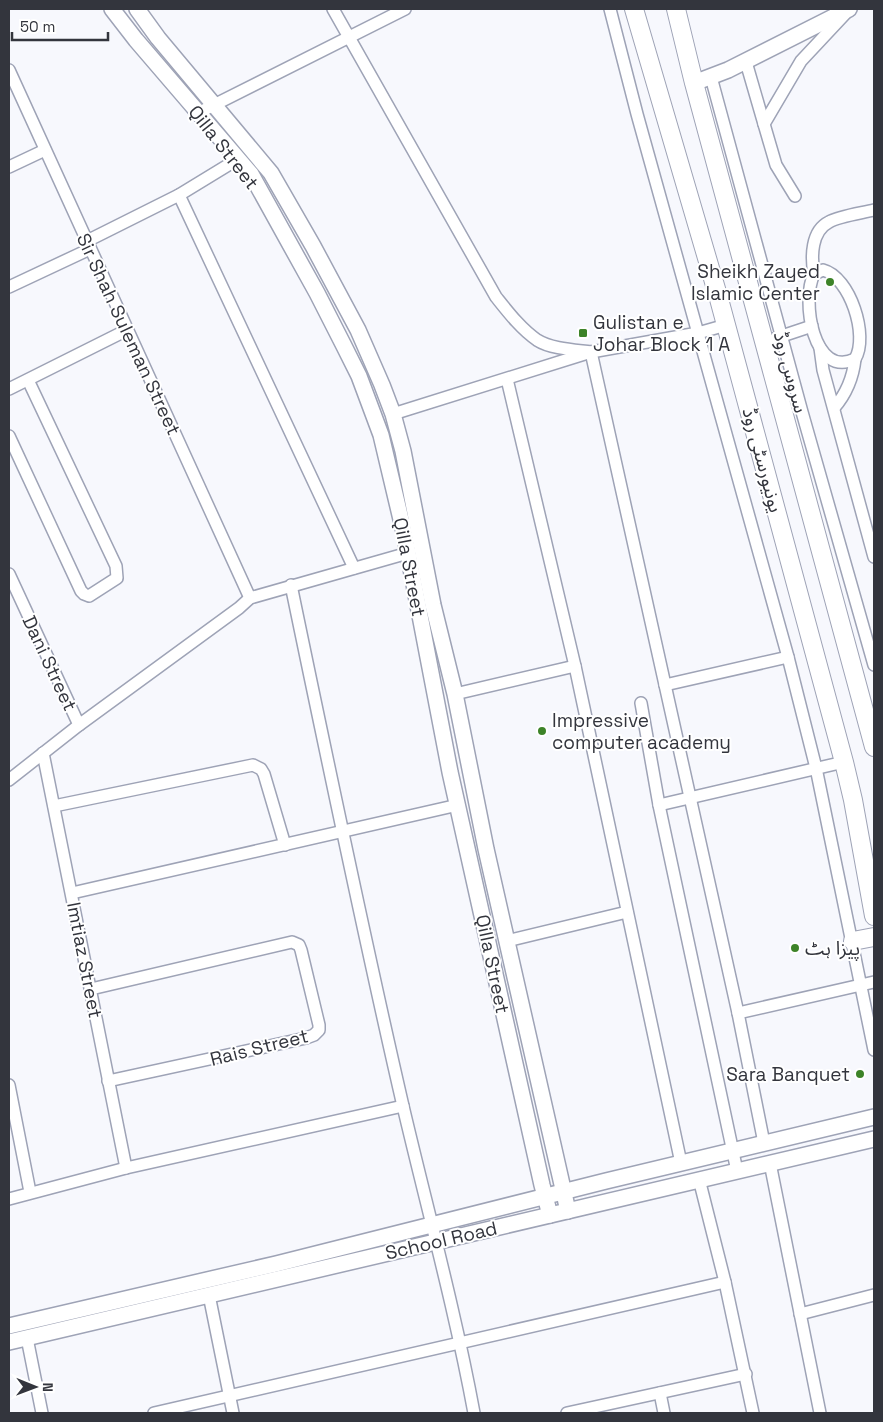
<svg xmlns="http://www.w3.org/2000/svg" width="883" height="1422" font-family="'Space Grotesk','Noto Sans Arabic',sans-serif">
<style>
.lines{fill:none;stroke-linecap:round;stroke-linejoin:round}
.street-casing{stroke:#9ea3b6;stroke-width:14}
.secondary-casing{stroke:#9ea3b6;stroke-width:18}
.primary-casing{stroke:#9ea3b6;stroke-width:20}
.street{stroke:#fff;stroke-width:11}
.secondary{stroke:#fff;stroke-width:15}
.primary{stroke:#fff;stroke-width:18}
.poi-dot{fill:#3d8328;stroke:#fff;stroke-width:2}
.labels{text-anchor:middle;stroke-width:4;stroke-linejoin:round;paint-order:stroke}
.street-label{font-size:19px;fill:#33353d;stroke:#fff}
.poi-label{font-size:19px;fill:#33353d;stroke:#fff;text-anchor:start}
</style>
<rect width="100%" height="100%" fill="#f7f8fd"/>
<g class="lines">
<g class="street-casing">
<g id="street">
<path d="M 333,9 L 496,297 C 508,312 521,329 537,340 C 551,349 575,350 591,352 L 738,1013 L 764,1143"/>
<polyline points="610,9 637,114 788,657 816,768 874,1050"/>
<polyline points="746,62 764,124"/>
<polyline points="9,70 250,598"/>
<polyline points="711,77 802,412 874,665"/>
<polyline points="198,113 405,9"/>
<polyline points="9,167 45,150"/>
<polyline points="179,195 354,568"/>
<polyline points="795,196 776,165 764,124 801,61 845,14"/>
<polyline points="87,241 179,195 238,159"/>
<path d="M 823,270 C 850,277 869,336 855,359 C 813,379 801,300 814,274 Z"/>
<path d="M 814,274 C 811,257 811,231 829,222 C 839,216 862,213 874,210"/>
<polyline points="9,287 90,249"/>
<polyline points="776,338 812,326"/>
<polyline points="820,348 823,370 874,557"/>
<polyline points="507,379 575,666 681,1163"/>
<polyline points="9,389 127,330"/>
<path d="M 834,408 C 847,393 853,378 855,359"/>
<polyline points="393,414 591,352 698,333 726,325"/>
<polyline points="9,436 81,591 84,594 89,596 117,578 116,566 28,380"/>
<polyline points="9,574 79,725"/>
<path d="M 291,585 C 327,759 363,933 403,1106 C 427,1208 455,1310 474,1413"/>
<polyline points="665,685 788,657"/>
<polyline points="455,694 575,666"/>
<polyline points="641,703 659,805 737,1171"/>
<polyline points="43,753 126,1168"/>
<polyline points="9,780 79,725 239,608 250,598 408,553"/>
<polyline points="659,805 844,762"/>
<polyline points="54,806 253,765 261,769 264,774 285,845"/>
<polyline points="72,893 458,805"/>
<polyline points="507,941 627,912"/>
<polyline points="91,989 292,942 299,945 301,950 319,1025 319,1030 314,1035 306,1038 108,1081"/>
<polyline points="738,1013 874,982"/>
<polyline points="9,1085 30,1192"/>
<polyline points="770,1163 820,1413"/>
<polyline points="699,1179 725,1282 753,1413"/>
<polyline points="9,1199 126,1168 403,1106"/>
<polyline points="209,1295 233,1413"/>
<polyline points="800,1314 874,1295"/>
<polyline points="27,1338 42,1413"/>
<polyline points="660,1393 664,1413"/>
<polyline points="154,1413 725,1282"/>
<polyline points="567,1413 746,1374"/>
</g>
</g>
<g class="secondary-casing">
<g id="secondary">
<polyline points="112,9 136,40 251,174 317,293 344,346 359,376 381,435 404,532 450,772 542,1185 550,1215"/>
<polyline points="137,9 158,38 271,173 313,246 358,330 382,385 393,414 403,451 433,605 455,694 486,849 568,1211"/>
<polyline points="694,83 728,70 849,9"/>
<polyline points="9,1326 276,1264 606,1181 874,1117"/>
<polyline points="9,1342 874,1139"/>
</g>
</g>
<g class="primary-casing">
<g id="primary">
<polyline points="634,9 719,299 844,762 853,800 874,916"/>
<polyline points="676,9 694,83 874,747"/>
<polyline points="853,941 874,937"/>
</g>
</g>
<use href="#street" class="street"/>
<use href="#secondary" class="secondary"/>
<use href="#primary" class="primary"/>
</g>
<g class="poi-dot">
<circle cx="830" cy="282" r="5"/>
<rect x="578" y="328" width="10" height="10" rx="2.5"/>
<circle cx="542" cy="731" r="5"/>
<circle cx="795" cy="948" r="5"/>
<circle cx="860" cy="1074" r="5"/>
</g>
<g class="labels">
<g class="street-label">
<text transform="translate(224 147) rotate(52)" y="7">Qilla Street</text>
<text transform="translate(129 334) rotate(65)" y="7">Sir Shah Suleman Street</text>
<text transform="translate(791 372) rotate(75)" y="7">سروس روڈ</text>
<text transform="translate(763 460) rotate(75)" y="7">یونیورسٹی روڈ</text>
<text transform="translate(410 567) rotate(79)" y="7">Qilla Street</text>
<text transform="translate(50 663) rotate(65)" y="7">Dani Street</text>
<text transform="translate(85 960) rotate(79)" y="7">Imtiaz Street</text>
<text transform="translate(493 964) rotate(78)" y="7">Qilla Street</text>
<text transform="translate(259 1047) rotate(-14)" y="7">Rais Street</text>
<text transform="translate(441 1240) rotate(-13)" y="7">School Road</text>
</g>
<g class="poi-label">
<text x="820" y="278" text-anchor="end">Sheikh Zayed<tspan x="820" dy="22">Islamic Center</tspan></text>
<text x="593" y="329">Gulistan e<tspan x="593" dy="22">Johar Block 1 A</tspan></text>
<text x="552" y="727">Impressive<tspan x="552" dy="22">computer academy</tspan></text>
<text x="805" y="955">پیزا ہٹ</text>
<text x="850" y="1081" text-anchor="end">Sara Banquet</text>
</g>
</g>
<rect width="883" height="1422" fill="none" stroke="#33353d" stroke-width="20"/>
<g transform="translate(35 1387) rotate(91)" stroke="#ffffff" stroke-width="4" paint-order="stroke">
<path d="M0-4L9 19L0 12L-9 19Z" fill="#33353d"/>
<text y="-8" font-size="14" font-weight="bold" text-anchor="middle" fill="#33353d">N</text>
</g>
<path d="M12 32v8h96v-8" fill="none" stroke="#33353d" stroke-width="2.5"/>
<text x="20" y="32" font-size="15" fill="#33353d" stroke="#ffffff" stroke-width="4" paint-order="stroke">50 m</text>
</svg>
